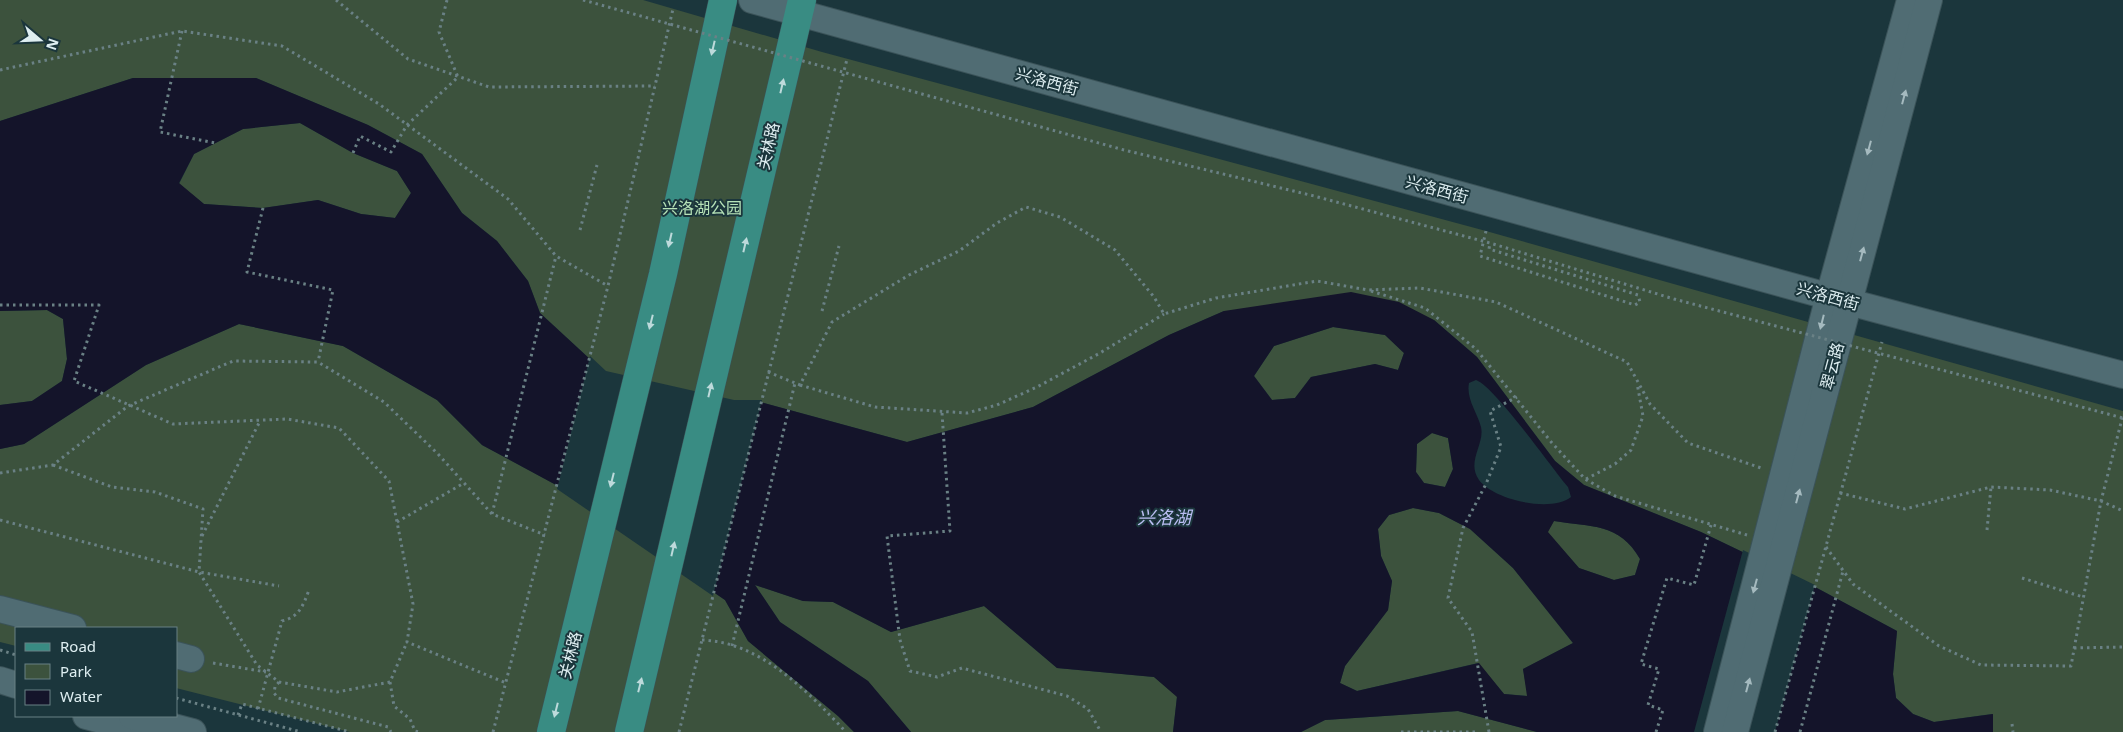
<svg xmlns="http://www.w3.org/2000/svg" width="2123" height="732" font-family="'Noto Sans','Noto Sans SC',sans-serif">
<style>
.green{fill:#3c523d}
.water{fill:#14142a;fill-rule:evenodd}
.pier{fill:#1b363c}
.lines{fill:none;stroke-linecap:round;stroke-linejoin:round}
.minor-casing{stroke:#3b5359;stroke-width:28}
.major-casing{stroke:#3b5359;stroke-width:29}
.path{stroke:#6a8185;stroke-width:3;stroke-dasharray:2.5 4;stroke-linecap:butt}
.minor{stroke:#506c73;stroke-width:26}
.major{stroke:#398c83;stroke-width:28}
.path-bridge{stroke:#6a8185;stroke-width:3;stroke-dasharray:2.5 4;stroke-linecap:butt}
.oneway{fill:#bddadb}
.oneway2{fill:#a5babf}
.labels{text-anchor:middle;stroke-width:4;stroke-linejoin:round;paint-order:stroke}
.street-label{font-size:16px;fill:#deeef1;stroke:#1b363c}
.park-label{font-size:16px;fill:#b7e3b8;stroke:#1b363c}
.water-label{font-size:18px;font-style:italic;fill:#babdf2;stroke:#1b363c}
</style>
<rect width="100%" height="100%" fill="#1b363c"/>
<g class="green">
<polygon points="0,0 643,0 822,52 1486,231 2123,411 2123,732 1993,732 1992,714 1934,722 1913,714 1896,698 1893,674 1897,631 1815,587 1701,532 1584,485 1555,461 1477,357 1434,320 1224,311 1169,335 1033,407 907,442 760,402 734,402 605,373 540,313 528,281 497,241 462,213 422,154 368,125 256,78 133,78 0,121"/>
<polygon points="300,123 353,153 397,171 411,193 395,218 361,214 318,200 263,208 204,204 179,184 194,154 243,129"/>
<polygon points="47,310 63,319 67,359 62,381 32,401 0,405 0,311"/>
<polygon points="239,324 343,346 437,400 482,445 558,486 725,600 748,641 838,716 854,732 350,732 176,688 176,628 16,628 16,646 0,642 0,449 24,444 146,365"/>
<polygon points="1333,327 1385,335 1404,353 1398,370 1375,364 1311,377 1295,398 1272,400 1254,376 1274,346"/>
<polygon points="1432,433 1448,438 1453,469 1445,487 1424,483 1416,472 1417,444"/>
<polygon points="1413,508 1439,513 1470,529 1513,568 1573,643 1523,669 1528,696 1504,694 1478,663 1357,691 1340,683 1345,666 1388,610 1392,581 1381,556 1378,529 1389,515"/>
<path d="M 1554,521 C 1591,527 1620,523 1640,559 L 1635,575 L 1614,580 L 1579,568 L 1547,532 Z"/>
<polygon points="755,585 803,601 833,602 891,632 984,606 1057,668 1154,677 1177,696 1173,732 911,732 868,681 780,622"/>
<polygon points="1458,711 1537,732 1301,732 1325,720"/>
</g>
<path class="water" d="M 133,78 L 256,78 L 368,125 L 422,154 L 462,213 L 497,241 L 528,281 L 540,313 L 605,373 L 714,399 L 760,402 L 907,442 L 1033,407 L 1169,335 L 1224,311 L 1351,292 L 1399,302 L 1434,320 L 1477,357 L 1555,461 L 1584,485 L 1701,532 L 1815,587 L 1897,631 L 1893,674 L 1896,698 L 1913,714 L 1934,722 L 1993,714 L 1993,732 L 1537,732 L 1458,711 L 1325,720 L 1301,732 L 1173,732 L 1177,697 L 1154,677 L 1057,668 L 984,606 L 891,632 L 833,602 L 803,601 L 755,585 L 780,622 L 868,681 L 911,732 L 854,732 L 838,716 L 748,641 L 725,600 L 558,486 L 482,445 L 437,400 L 343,346 L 239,324 L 146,365 L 24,444 L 0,449 L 0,405 L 32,401 L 62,381 L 67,359 L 63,319 L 47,310 L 0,311 L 0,121 ZM 300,123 L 353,153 L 397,171 L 411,193 L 395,218 L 361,214 L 318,200 L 263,208 L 204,204 L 179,183 L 194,154 L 243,129 ZM 1333,327 L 1385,335 L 1404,353 L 1398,370 L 1375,364 L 1311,377 L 1295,398 L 1272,400 L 1254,376 L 1274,346 ZM 1476,380 C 1495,387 1551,467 1568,487 L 1571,497 C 1551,513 1494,500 1479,480 C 1466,462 1485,444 1481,427 C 1477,412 1466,399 1469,383 ZM 1432,433 L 1448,438 L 1453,469 L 1445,487 L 1424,483 L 1416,472 L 1417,444 ZM 1413,508 L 1439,513 L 1470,529 L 1513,568 L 1573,643 L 1523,669 L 1527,696 L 1504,694 L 1479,663 L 1357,691 L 1340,683 L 1345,666 L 1388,610 L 1392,581 L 1381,556 L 1378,529 L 1389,515 ZM 1554,521 C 1591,527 1620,523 1640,559 L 1635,575 L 1614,580 L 1579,568 L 1548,532 Z"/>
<g class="pier">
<polygon points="590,356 606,371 734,400 762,400 713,596 557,489"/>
<polygon points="1743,550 1815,585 1775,732 1694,732"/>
</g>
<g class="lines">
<g class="minor-casing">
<g id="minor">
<polyline points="752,0 1849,302 2123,375"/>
<polyline points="0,609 73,628"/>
<polyline points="176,655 191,659"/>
<polyline points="0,680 16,685"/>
<polyline points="86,716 147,732"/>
<polyline points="132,716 193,732"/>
<polyline points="1717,732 1829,296 1910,0"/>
<polyline points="1735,732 1929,0"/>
</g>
</g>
<g class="major-casing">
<g id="major">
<polyline points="551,732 663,274 723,0"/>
<polyline points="629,732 802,0"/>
</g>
</g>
<g class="path">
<polyline points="336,0 408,59 489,87 655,86"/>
<polyline points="0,70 182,31 282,46 379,104 508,199 556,256 608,286"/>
<polyline points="353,153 360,136 391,152 407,125 458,77 439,32 447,0"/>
<polyline points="263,208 247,272 333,290 318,362"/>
<polyline points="580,230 597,165"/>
<polyline points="1486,231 1480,256 1635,305 1640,302 1638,295 1489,249 1490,243"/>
<polyline points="1371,291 1425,308 1476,349 1552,443 1585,479 1615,496 1747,535"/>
<polyline points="0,305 99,305 74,381 173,424 287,419 339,428 389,481 413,604 407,642 506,683"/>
<polyline points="822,311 839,246"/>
<polyline points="768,372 800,385 832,322 909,275 959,251 997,223 1026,207 1060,217 1115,250 1154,297 1164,314 1216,298 1317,281 1368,290 1420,288 1496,302 1627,362 1650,404 1688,443 1764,469"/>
<polyline points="800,385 875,407 967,413 997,405 1037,387 1100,353 1164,314"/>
<polyline points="942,413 950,531 887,536 900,640 910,671 937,677 962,668 1067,696 1088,709 1101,732"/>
<polyline points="53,465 112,487 155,492 203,509 199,572 257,665 279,682 337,692 390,682 407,642"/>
<polyline points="0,473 53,465 128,406 233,361 318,362 384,402 438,454 492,514 545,535"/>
<polyline points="1586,479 1615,464 1631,450 1643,416 1637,383"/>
<polyline points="1840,493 1905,509 1991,487 2050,490 2101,501 2123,511"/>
<polyline points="492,514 556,256"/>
<polyline points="0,520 199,572 279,586"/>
<polyline points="397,522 464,483"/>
<polyline points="1987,530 1991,487"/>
<polyline points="202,536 260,421"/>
<polyline points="1826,547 1853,584 1939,646 1981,665 2071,666 2101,501 2123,415"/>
<polyline points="2022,578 2083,597"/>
<path d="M 702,640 C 761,642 808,692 846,732"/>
<polyline points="732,646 795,383"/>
<polyline points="2074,648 2123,647"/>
<polyline points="0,650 16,655"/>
<polyline points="213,663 266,672"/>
<polyline points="279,682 275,687 274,693 278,698 388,727 391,732"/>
<polyline points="390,682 394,706 410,719 415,731 419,732"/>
<polyline points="176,698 301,732"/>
<path d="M 258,709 L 282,621 C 299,617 303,606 309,590"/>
<polyline points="2012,724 2013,732"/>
<polyline points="493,732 608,286 673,9"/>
<polyline points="679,732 847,59"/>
<polyline points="1401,732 1477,732"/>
<polyline points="1489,732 1472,632 1448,598 1463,528 1486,484 1501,447 1490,411 1517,397"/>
<polyline points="1656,732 1663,710 1648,705 1659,669 1641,664 1667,578 1694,585 1711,525"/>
<polyline points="1775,732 1882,342"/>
<polyline points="1800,732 1843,571"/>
</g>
<use href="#minor" class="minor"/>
<use href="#major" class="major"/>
<g class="path-bridge">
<polyline points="583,0 1124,150 1314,196 1490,243 1674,299 2123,418"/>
<polyline points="182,31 160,132 215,143"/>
<polyline points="238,715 242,704 350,732"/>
</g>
</g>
<defs><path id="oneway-solid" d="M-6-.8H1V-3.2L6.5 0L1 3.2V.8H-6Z" transform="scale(1.25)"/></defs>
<g class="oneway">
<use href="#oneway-solid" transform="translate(713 48) rotate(103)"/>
<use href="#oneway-solid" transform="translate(782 86) rotate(-77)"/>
<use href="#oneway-solid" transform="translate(670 240) rotate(103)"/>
<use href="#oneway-solid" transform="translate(745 245) rotate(-77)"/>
<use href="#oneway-solid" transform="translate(651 322) rotate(104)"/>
<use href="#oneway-solid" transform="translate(710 390) rotate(-77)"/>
<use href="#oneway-solid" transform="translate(612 480) rotate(104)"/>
<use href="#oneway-solid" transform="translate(673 549) rotate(-77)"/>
<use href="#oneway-solid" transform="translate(640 685) rotate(-76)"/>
<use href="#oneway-solid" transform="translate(556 710) rotate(104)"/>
</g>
<g class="oneway2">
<use href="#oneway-solid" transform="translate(1904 97) rotate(-75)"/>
<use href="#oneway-solid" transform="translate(1869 148) rotate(105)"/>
<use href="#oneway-solid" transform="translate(1862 254) rotate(-75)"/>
<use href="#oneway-solid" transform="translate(1822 322) rotate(104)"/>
<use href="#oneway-solid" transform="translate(1798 496) rotate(-75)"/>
<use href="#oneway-solid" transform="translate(1755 586) rotate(105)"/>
<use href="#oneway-solid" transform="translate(1748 685) rotate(-75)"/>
</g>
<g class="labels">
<g class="street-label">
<text transform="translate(1047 81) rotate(15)" y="6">兴洛西街</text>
<text transform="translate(768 146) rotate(-77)" y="6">关林路</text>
<text transform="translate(1437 189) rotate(15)" y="6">兴洛西街</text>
<text transform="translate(1828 296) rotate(15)" y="6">兴洛西街</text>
<text transform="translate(1832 366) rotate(-75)" y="6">翠云路</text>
<text transform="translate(570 655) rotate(-76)" y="6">关林路</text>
</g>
<g class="park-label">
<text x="702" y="214">兴洛湖公园</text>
</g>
<g class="water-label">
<text x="1164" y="524">兴洛湖</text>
</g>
</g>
<rect x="15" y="627" width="162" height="90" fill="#1b363c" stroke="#698084"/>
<rect x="25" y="643" width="25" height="8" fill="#398c83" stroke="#698084"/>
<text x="60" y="652" font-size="15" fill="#deeef1">Road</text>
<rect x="25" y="664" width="25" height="15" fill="#3c523d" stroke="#698084"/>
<text x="60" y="677" font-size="15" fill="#deeef1">Park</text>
<rect x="25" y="690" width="25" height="15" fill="#14142a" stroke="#698084"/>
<text x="60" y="702" font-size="15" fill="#deeef1">Water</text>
<g transform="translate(40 40) rotate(109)" stroke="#1b363c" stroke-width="4" paint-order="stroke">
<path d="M0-4L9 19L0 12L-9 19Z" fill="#deeef1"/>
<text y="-8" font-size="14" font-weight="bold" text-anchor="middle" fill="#deeef1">N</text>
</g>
</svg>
